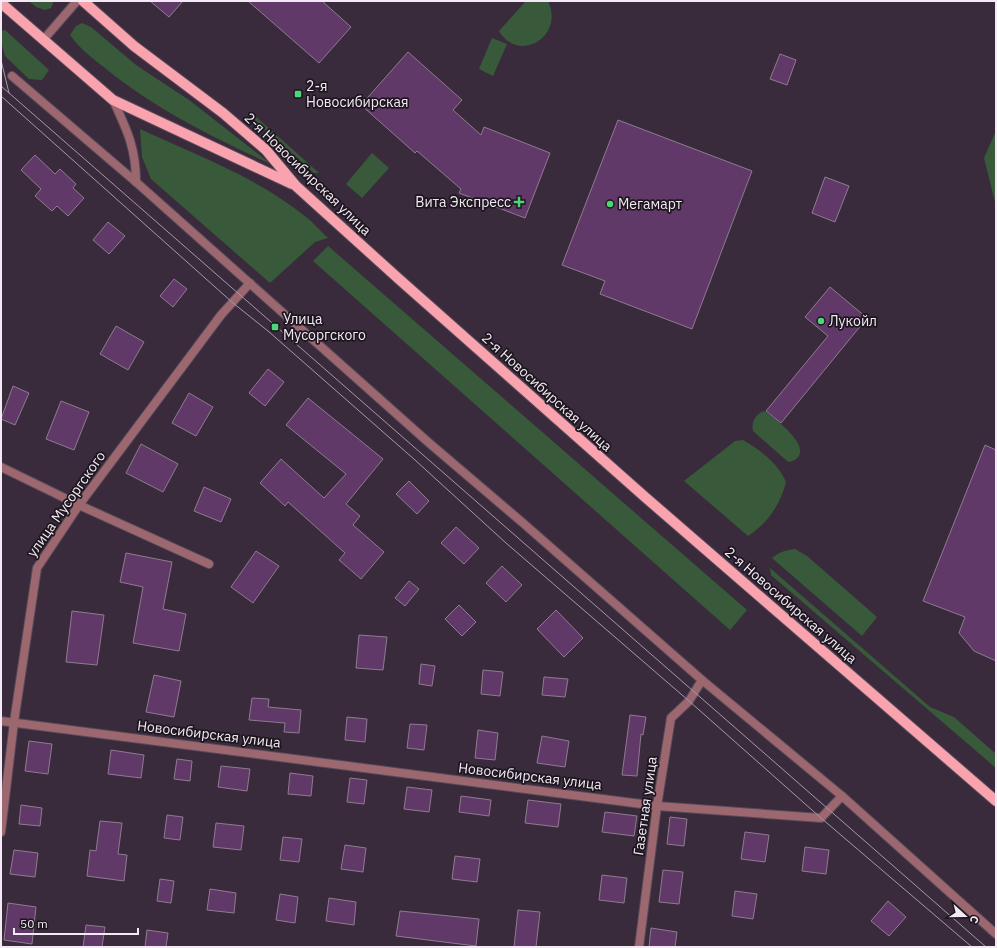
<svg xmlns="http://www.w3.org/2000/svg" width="997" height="948" font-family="'IBM Plex Sans',sans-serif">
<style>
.green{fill:#385a3a}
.building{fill:#613968;stroke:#8d7c90}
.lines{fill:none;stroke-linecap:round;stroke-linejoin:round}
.minor-casing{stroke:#574a5a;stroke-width:10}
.primary-casing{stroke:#574a5a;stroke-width:12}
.minor{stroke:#9c676e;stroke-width:8}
.primary{stroke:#f9a3ae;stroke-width:10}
.tram{stroke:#a499a7;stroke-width:1}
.poi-dot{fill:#4cd677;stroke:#1d161e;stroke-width:1.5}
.labels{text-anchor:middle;stroke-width:3.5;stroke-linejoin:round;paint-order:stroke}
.poi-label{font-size:14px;fill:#f3eaf5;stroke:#1d161e;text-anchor:start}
.street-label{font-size:14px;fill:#f3eaf5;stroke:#1d161e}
</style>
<rect width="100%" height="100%" fill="#392b3c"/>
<g class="green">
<polygon points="29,1 54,1 51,8 45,10 36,7"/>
<path d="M 526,1 L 548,1 C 565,37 518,64 499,31 Z"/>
<path d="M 82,23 L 91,27 L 136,65 L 189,100 L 271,164 C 212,137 155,109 105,68 C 92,58 79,48 70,35 L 76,26 Z"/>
<polygon points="5,30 49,70 42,80 29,79 5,56 1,42 1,31"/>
<polygon points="492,38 507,44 493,76 479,69"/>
<polygon points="254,115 319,173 314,173 254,120"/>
<path d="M 140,129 C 196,155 257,177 306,217 C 314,223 320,231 328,238 L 315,242 L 270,283 L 151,179 L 142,157 Z"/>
<polygon points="996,131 996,206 984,158"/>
<polygon points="372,153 389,168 362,198 346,184"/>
<polygon points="328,246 747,610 730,630 313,261"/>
<path d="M 764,411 C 775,418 820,452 790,462 L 787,461 L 753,431 C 751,422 755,415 764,411 Z"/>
<path d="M 743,440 C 760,450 778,463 786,482 C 780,505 768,523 748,536 L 684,481 L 735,441 Z"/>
<path d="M 795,549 L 807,556 L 877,617 L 862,636 L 772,558 C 779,552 786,550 795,549 Z"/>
<polygon points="770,568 930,707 954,717 996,754 996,768 771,575"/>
</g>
<g class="building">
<polygon points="150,1 183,1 169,17"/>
<polygon points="248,1 322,1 351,27 319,63"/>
<polygon points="408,52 462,100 453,110 481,135 484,127 550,153 525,218 459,193 461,189 417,151 415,153 361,105"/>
<polygon points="780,54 796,60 787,85 770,79"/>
<polygon points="618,120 752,171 692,329 600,294 605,281 562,265"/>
<polygon points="35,155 55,174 60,169 76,184 73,188 84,198 68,216 57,206 52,211 35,196 41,189 21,170"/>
<polygon points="825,177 849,186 835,222 812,213"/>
<polygon points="108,222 125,236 109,254 93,240"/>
<polygon points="174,279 187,289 173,307 160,296"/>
<polygon points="830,287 867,318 781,423 766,411 828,336 805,317"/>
<polygon points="116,326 144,342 128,370 100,354"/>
<polygon points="268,369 284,382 265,406 249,393"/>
<polygon points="13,386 29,393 15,425 1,419"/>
<polygon points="189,393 213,407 196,436 172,423"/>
<polygon points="308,398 383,459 346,504 360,516 353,525 384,552 361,579 339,560 345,553 288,502 285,506 260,483 281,459 324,498 346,474 286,425"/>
<polygon points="61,401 89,412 74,450 46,439"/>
<polygon points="141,444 178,464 163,492 126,473"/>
<polygon points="985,445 996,450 996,661 974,651 959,633 965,617 923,601"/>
<polygon points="409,481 429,501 417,514 396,494"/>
<polygon points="204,487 231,499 221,522 194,511"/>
<polygon points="456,527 479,548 464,564 441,543"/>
<polygon points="256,551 279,566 253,603 231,587"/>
<polygon points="126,553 172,562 163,609 186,614 179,651 133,643 143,587 120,582"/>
<polygon points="502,566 522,585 506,602 486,583"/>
<polygon points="409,581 419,589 405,606 395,598"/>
<polygon points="459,605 476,622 462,636 445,619"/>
<polygon points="556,610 583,638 564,657 537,629"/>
<polygon points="72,611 104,615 97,665 66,662"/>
<polygon points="359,635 387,637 383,670 356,668"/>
<polygon points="421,664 435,666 432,686 419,684"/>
<polygon points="483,670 503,672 500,696 481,694"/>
<polygon points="154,675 181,681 174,717 146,712"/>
<polygon points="544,677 568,679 565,697 542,695"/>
<polygon points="252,698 269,699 268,707 301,710 299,733 284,732 285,723 249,720"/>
<polygon points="630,715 646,717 643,735 641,734 637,776 622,775"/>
<polygon points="347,717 367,719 365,742 345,740"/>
<polygon points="410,724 427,725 424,750 407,748"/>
<polygon points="478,730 498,733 495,760 475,758"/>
<polygon points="542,736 569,741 565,767 537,763"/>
<polygon points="29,741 52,744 48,774 25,771"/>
<polygon points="111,750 144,755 141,778 108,774"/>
<polygon points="177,759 192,761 190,781 174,779"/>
<polygon points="221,766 250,769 247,791 218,787"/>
<polygon points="290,773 313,776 311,796 288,794"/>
<polygon points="350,778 367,780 364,804 347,802"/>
<polygon points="407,787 432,790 429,812 404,809"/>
<polygon points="461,796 491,800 489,816 459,812"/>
<polygon points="528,800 561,804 558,827 525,823"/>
<polygon points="21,805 42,808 40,826 19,824"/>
<polygon points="605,812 637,816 634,836 602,832"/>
<polygon points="167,815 183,817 180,840 164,838"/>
<polygon points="670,817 687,819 684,846 667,844"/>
<polygon points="100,821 122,823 118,854 127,855 124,881 87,876 90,850 96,851"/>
<polygon points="216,823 244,826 241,850 213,847"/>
<polygon points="745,832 769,835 765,862 741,859"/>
<polygon points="283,837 302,839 299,862 280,860"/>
<polygon points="345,845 366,848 363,872 341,869"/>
<polygon points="805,847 829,850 826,874 802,871"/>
<polygon points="14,850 38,853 35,877 10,874"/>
<polygon points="455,856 480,859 477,882 452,879"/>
<polygon points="663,870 683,872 679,904 659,902"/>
<polygon points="602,875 627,878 624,903 599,900"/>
<polygon points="160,879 174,881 171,903 157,901"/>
<polygon points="210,889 236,893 234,913 207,910"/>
<polygon points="735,891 757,894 753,919 732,916"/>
<polygon points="280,894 298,897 295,923 276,920"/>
<polygon points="329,898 356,902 354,925 326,921"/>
<polygon points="888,901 906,917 889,936 871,921"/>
<polygon points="8,903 36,907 32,944 4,940"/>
<polygon points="518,910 540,912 536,947 514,947"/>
<polygon points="400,911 479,919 476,946 396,936"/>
<polygon points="86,925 105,927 102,947 83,947"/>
<polygon points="651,928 677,932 675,947 649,947"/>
<polygon points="147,930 168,933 166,947 145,947"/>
</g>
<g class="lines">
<g class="minor-casing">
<g id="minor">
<polyline points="44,39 77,1"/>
<polyline points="12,76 136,182 428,442 523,523 702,680 842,796"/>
<path d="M 113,100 C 127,130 136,148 136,182"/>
<polyline points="1,467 79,505 209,564"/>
<polyline points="1,721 657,806 821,818 842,796 996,934"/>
<polyline points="1,832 14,722 37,568 79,505 221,315 250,283"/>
<polyline points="639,947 657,806 671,718 689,701 702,680"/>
</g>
</g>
<g class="primary-casing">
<g id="primary">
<polyline points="83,1 134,46 223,113 266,150 296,186 400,280 645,497 996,801"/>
<polyline points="1,3 113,100 292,184"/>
</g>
</g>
<use href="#minor" class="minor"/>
<use href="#primary" class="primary"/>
<g class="tram">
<polyline points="1,60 9,93"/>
<polyline points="1,86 986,947"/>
<polyline points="1,96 233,303 268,331 415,460 506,543 689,701 821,818 972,947"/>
</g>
</g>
<g class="poi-dot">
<rect x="294" y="90" width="8" height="8" rx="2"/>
<path d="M517 196h4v4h4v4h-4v4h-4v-4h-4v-4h4z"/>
<circle cx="610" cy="204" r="4"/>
<circle cx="821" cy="321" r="4"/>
<rect x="271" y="323" width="8" height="8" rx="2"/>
</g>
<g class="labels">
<g class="poi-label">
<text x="306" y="91">2-я<tspan x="306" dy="16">Новосибирская</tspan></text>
<text x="511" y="207" text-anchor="end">Вита Экспресс</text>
<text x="618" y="209">Мегамарт</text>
<text x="283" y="324">Улица<tspan x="283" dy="16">Мусоргского</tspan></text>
<text x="829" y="326">Лукойл</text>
</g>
<g class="street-label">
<text transform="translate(308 174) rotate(44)" y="5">2-я Новосибирская улица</text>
<text transform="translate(547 392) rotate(42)" y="5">2-я Новосибирская улица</text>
<text transform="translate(66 504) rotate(-55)" y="5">улица Мусоргского</text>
<text transform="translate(791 605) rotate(41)" y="5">2-я Новосибирская улица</text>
<text transform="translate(209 734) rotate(7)" y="5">Новосибирская улица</text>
<text transform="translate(530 776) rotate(7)" y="5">Новосибирская улица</text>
<text transform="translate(645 806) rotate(-82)" y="5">Газетная улица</text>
</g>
</g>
<rect width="997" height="948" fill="none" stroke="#f3eaf5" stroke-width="4"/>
<g transform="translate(965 916) rotate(111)" stroke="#1d161e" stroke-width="3" paint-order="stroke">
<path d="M0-3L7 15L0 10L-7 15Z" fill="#f3eaf5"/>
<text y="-6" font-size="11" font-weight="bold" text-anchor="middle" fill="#f3eaf5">С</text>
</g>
<path d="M14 928v6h124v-6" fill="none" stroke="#f3eaf5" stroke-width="2"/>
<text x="20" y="928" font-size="12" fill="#f3eaf5" stroke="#1d161e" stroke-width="3" paint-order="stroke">50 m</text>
</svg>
